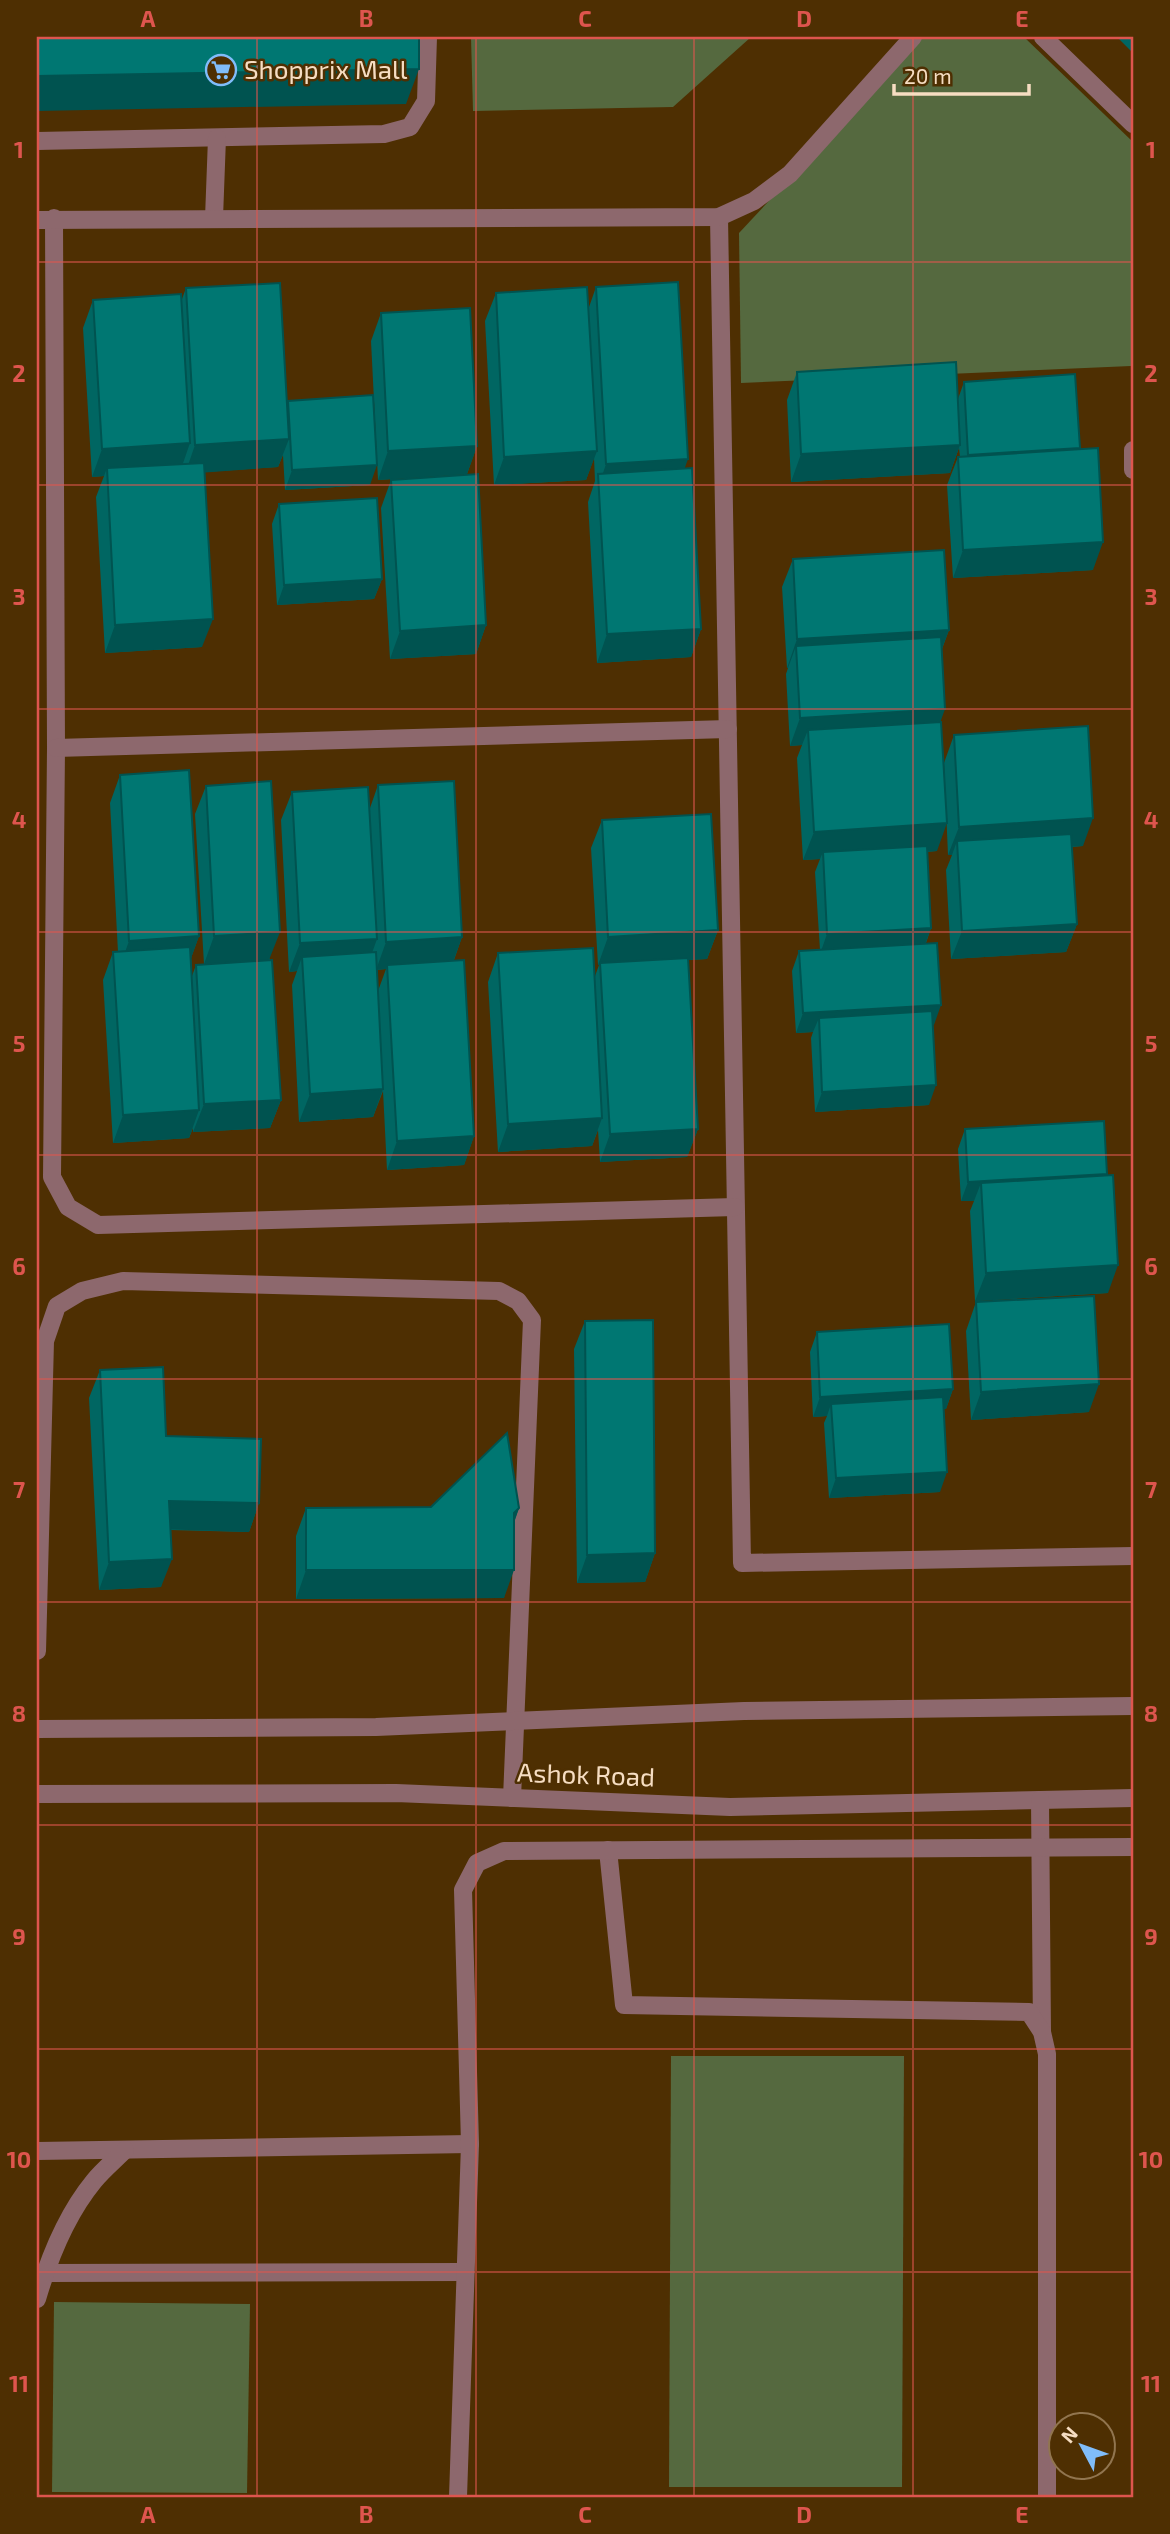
<svg xmlns="http://www.w3.org/2000/svg" width="1170" height="2534" font-family="'Exo 2',sans-serif">
<style>
.green{fill:#55693f}
.lines{fill:none;stroke-linecap:round;stroke-linejoin:round}
.minor{stroke:#8d686d;stroke-width:18}
.wall{fill:#006662;fill-rule:evenodd}
.shaded-wall{fill:#005350}
.building{fill:#007772;stroke:#005350;stroke-width:2}
.grid{fill:none;stroke:#de554e;stroke-width:2;stroke-opacity:0.55}
.labels{text-anchor:middle;stroke-width:5;stroke-linejoin:round;paint-order:stroke}
.poi-label{font-size:26px;fill:#f6ddc2;stroke:#4e2f02;text-anchor:start}
.street-label{font-size:26px;fill:#f6ddc2;stroke:#4e2f02}
.neatline{fill:none;stroke:#de554e;stroke-width:2.5}
.grid-label{font-size:23px;text-anchor:middle;font-weight:bold;fill:#de554e}
</style>
<rect width="100%" height="100%" fill="#4e2f02"/>
<g class="green">
<polygon points="471,37 751,37 673,107 473,111"/>
<polygon points="922,37 1024,37 1133,142 1133,364 1131,366 741,383 739,233"/>
<polygon points="671,2056 904,2056 902,2487 669,2487"/>
<polygon points="54,2302 250,2304 247,2493 52,2492"/>
</g>
<g class="lines">
<g class="minor">
<polyline points="1043,37 1133,124"/>
<polyline points="37,141 384,134 410,127 426,101 428,37"/>
<polyline points="719,217 742,1563 1133,1556"/>
<polyline points="54,218 56,748 52,1177 68,1207 98,1225 735,1207"/>
<polyline points="214,218 217,138"/>
<polyline points="37,220 719,217 754,201 790,174 913,37"/>
<polyline points="1133,450 1133,470"/>
<polyline points="56,748 728,729"/>
<polyline points="37,1651 45,1341 57,1306 82,1291 123,1281 499,1291 518,1301 532,1320 512,1798"/>
<polyline points="37,1729 376,1727 744,1711 1133,1706"/>
<polyline points="37,1794 396,1793 730,1807 1133,1798"/>
<polyline points="1040,1800 1042,2032"/>
<polyline points="608,1850 624,2005 1029,2012 1042,2032 1047,2054 1047,2497"/>
<polyline points="37,2151 470,2144"/>
<polyline points="45,2273 465,2272"/>
<path d="M 37,2299 C 49,2258 66,2215 94,2181 C 103,2170 115,2160 125,2150"/>
<polyline points="458,2497 470,2144 463,1890 477,1863 504,1851 1133,1847"/>
</g>
</g>
<g class="wall">
<polygon points="1117,37 1133,37 1133,53"/>
<polygon points="596,287 685,468 701,629 691,657 597,663 588,502 595,481 594,458 586,480 494,485 485,321 496,293 588,310"/>
<polygon points="186,288 287,404 288,401 370,485 285,490 283,455 278,467 204,472 202,647 105,653 96,497 104,476 92,477 83,328 93,300 182,299"/>
<polygon points="381,313 477,446 467,474 378,480 371,341"/>
<polygon points="797,372 958,399 964,382 1079,450 1093,570 953,578 947,485 958,457 960,457 959,448 950,473 791,482 787,400"/>
<polygon points="391,480 486,625 476,654 390,659 381,508"/>
<polygon points="279,504 382,579 374,599 277,605 272,524"/>
<polygon points="793,559 949,630 942,649 937,851 927,852 931,928 926,943 934,1025 932,1025 929,1105 815,1112 811,1038 813,1032 796,1033 792,971 799,951 820,950 815,872 820,859 803,860 797,758 802,745 790,746 786,674 788,668 787,668 782,587"/>
<polygon points="954,735 1083,846 1072,847 1077,924 1066,952 951,959 946,870 952,855 948,855 944,763"/>
<polygon points="120,775 199,936 191,958 192,976 196,965 204,964 195,814 206,786 270,960 281,1100 270,1128 193,1132 193,1128 189,1138 113,1143 103,980 113,952 118,952 110,803"/>
<path d="M 378,785 L 462,937 L 454,960 L 474,1136 L 464,1165 L 387,1170 L 383,1091 L 373,1117 L 299,1122 L 292,985 L 297,971 L 289,972 L 281,820 L 292,792 L 370,808 ZM 386,969 L 378,991 L 377,970 Z"/>
<polygon points="602,820 718,930 707,959 688,960 698,1129 687,1157 600,1162 598,1130 592,1146 498,1152 488,982 498,953 594,979 599,965 598,965 591,848"/>
<polygon points="965,1129 1107,1174 1108,1293 975,1301 970,1211 974,1201 961,1201 958,1149"/>
<polygon points="976,1302 1089,1412 971,1420 966,1331"/>
<polygon points="585,1321 655,1553 645,1582 577,1583 574,1349"/>
<polygon points="817,1332 953,1389 946,1409 944,1409 940,1492 829,1498 824,1423 827,1416 813,1417 810,1352"/>
<polygon points="100,1370 166,1436 259,1503 249,1532 170,1530 161,1587 99,1590 89,1398"/>
<polygon points="306,1508 519,1508 514,1523 504,1598 296,1599 296,1536"/>
</g>
<g class="shaded-wall">
<polygon points="419,69 406,104 37,111 37,76"/>
<polygon points="289,439 278,467 185,474 195,445"/>
<polygon points="190,443 180,472 107,468 104,476 92,477 102,449"/>
<polygon points="960,445 950,473 791,482 801,454"/>
<polygon points="477,446 467,474 378,480 388,451"/>
<polygon points="1080,448 1072,468 960,475 968,455"/>
<polygon points="597,451 586,480 494,485 504,457"/>
<polygon points="688,459 678,487 599,485 606,464"/>
<polygon points="377,465 370,485 285,490 292,470"/>
<polygon points="1103,542 1093,570 953,578 963,550"/>
<polygon points="382,579 374,599 277,605 284,585"/>
<polygon points="213,619 202,647 105,653 115,625"/>
<polygon points="486,625 476,654 390,659 400,631"/>
<polygon points="701,629 691,657 597,663 607,634"/>
<polygon points="949,630 938,659 796,646 788,668 787,668 797,639"/>
<polygon points="945,709 935,737 808,730 802,745 790,746 800,718"/>
<polygon points="1093,818 1083,846 957,854 957,841 952,855 948,855 959,827"/>
<polygon points="947,823 937,851 823,859 823,852 820,859 803,860 814,832"/>
<polygon points="1077,924 1066,952 951,959 962,931"/>
<polygon points="931,928 924,948 820,954 827,934"/>
<polygon points="718,930 707,959 598,965 608,937"/>
<polygon points="280,932 269,960 204,964 214,936"/>
<polygon points="199,936 189,964 119,969 129,941"/>
<polygon points="462,937 452,965 387,965 386,969 376,970 386,942"/>
<polygon points="377,939 367,967 302,957 297,971 289,972 300,943"/>
<polygon points="941,1005 934,1025 819,1031 819,1018 813,1032 796,1033 803,1013"/>
<polygon points="936,1085 929,1105 815,1112 822,1092"/>
<polygon points="383,1089 373,1117 299,1122 310,1094"/>
<polygon points="281,1100 270,1128 193,1132 204,1104"/>
<polygon points="199,1110 189,1138 113,1143 123,1115"/>
<polygon points="602,1118 592,1146 498,1152 508,1124"/>
<polygon points="698,1129 687,1157 600,1162 610,1134"/>
<polygon points="474,1136 464,1165 387,1170 397,1141"/>
<polygon points="1107,1174 1099,1193 981,1183 974,1201 961,1201 968,1182"/>
<polygon points="1118,1265 1108,1293 975,1301 986,1273"/>
<polygon points="1099,1384 1089,1412 971,1420 981,1392"/>
<polygon points="953,1389 946,1409 832,1416 831,1404 827,1416 813,1417 820,1397"/>
<polygon points="947,1472 940,1492 829,1498 836,1478"/>
<polygon points="169,1501 259,1503 249,1532 159,1529"/>
<polygon points="519,1508 509,1536 514,1513"/>
<polygon points="655,1553 645,1582 577,1583 587,1555"/>
<polygon points="172,1559 161,1587 99,1590 109,1562"/>
<polygon points="306,1570 514,1570 504,1598 296,1599"/>
</g>
<g class="building">
<polygon points="37,37 419,37 419,69 37,76"/>
<polygon points="678,282 688,459 606,464 596,287"/>
<polygon points="280,283 289,439 195,445 186,288"/>
<polygon points="587,287 597,451 504,457 496,293"/>
<polygon points="181,294 190,443 102,449 93,300"/>
<polygon points="470,308 477,446 388,451 381,313"/>
<polygon points="956,362 960,445 801,454 797,372"/>
<polygon points="1075,374 1080,448 968,455 964,382"/>
<polygon points="373,395 377,465 292,470 288,401"/>
<polygon points="1098,448 1103,542 963,550 958,457"/>
<polygon points="204,463 213,619 115,625 107,468"/>
<polygon points="692,468 701,629 607,634 598,474"/>
<polygon points="478,474 486,625 400,631 391,480"/>
<polygon points="377,498 382,579 284,585 279,504"/>
<polygon points="944,550 949,630 797,639 793,559"/>
<polygon points="941,637 945,709 800,718 796,646"/>
<polygon points="941,722 947,823 814,832 808,730"/>
<polygon points="1088,726 1093,818 959,827 954,735"/>
<polygon points="189,770 199,936 129,941 120,775"/>
<polygon points="271,781 280,932 214,936 206,786"/>
<polygon points="454,781 462,937 386,942 378,785"/>
<polygon points="368,787 377,939 300,943 292,792"/>
<polygon points="711,814 718,930 608,937 602,820"/>
<polygon points="1071,834 1077,924 962,931 957,841"/>
<polygon points="927,846 931,928 827,934 823,852"/>
<polygon points="937,943 941,1005 803,1013 799,951"/>
<polygon points="190,947 199,1110 123,1115 113,952"/>
<polygon points="593,948 602,1118 508,1124 498,953"/>
<polygon points="376,952 383,1089 310,1094 302,957"/>
<polygon points="688,958 698,1129 610,1134 600,963"/>
<polygon points="272,960 281,1100 204,1104 196,965"/>
<polygon points="464,960 474,1136 397,1141 387,965"/>
<polygon points="932,1011 936,1085 822,1092 819,1018"/>
<polygon points="1104,1121 1107,1174 968,1182 965,1129"/>
<polygon points="1113,1175 1118,1265 986,1273 981,1183"/>
<polygon points="1094,1296 1099,1384 981,1392 976,1302"/>
<polygon points="653,1320 655,1553 587,1555 585,1321"/>
<polygon points="949,1324 953,1389 820,1397 817,1332"/>
<polygon points="163,1367 166,1436 261,1439 259,1503 169,1501 172,1559 109,1562 100,1370"/>
<polygon points="943,1397 947,1472 836,1478 831,1404"/>
<polygon points="507,1433 519,1508 514,1513 514,1570 306,1570 306,1508 431,1507"/>
</g>
<path class="grid" d="M 257,37 L 257,2497M 476,37 L 476,2497M 694,37 L 694,2497M 913,37 L 913,2497M 37,262 L 1133,262M 37,485 L 1133,485M 37,709 L 1133,709M 37,932 L 1133,932M 37,1155 L 1133,1155M 37,1379 L 1133,1379M 37,1602 L 1133,1602M 37,1825 L 1133,1825M 37,2049 L 1133,2049M 37,2272 L 1133,2272"/>
<defs>
<g id="supermarket-ring" transform="scale(1.575)"><circle r="9.5" fill="#4e2f02" stroke="#80bdfa" stroke-width="1.5"/><path d="M-6-5.5h2.5l.6 2H6L4.5 2H-2.5L-4.4-4H-6ZM-1.5 3.2a1.3 1.3 0 1 0 .1 0ZM3 3.2a1.3 1.3 0 1 0 .1 0Z" fill="#80bdfa"/></g>
</defs>
<g fill-rule="evenodd">
<use href="#supermarket-ring" x="221" y="70"/>
</g>
<g class="labels">
<g class="poi-label">
<text x="244" y="79">Shopprix Mall</text>
</g>
<g class="street-label">
<text transform="translate(586 1775) rotate(2)" y="9">Ashok Road</text>
</g>
</g>
<rect width="1170" height="2534" fill="none" stroke="#4e2f02" stroke-width="77"/>
<g transform="translate(1082 2446) rotate(311)"><circle r="33" fill="#4e2f02" stroke="#91754f" stroke-width="2"/>
<path d="M0-5L12 26L0 18L-12 26Z" fill="#80bdfa"/>
<text y="-10" font-size="19" font-weight="bold" text-anchor="middle" fill="#f6ddc2">N</text>
</g>
<path d="M894 84v10h135v-10" fill="none" stroke="#f6ddc2" stroke-width="3.5"/>
<text x="904" y="84" font-size="21" fill="#f6ddc2" stroke="#4e2f02" stroke-width="5" paint-order="stroke">20 m</text>
<rect x="38" y="38" width="1094" height="2458" class="neatline"/>
<g class="grid-label">
<text x="148" y="27">A</text>
<text x="366" y="27">B</text>
<text x="585" y="27">C</text>
<text x="804" y="27">D</text>
<text x="1022" y="27">E</text>
<text x="19" y="158">1</text>
<text x="1151" y="158">1</text>
<text x="19" y="382">2</text>
<text x="1151" y="382">2</text>
<text x="19" y="605">3</text>
<text x="1151" y="605">3</text>
<text x="19" y="828">4</text>
<text x="1151" y="828">4</text>
<text x="19" y="1052">5</text>
<text x="1151" y="1052">5</text>
<text x="19" y="1275">6</text>
<text x="1151" y="1275">6</text>
<text x="19" y="1498">7</text>
<text x="1151" y="1498">7</text>
<text x="19" y="1722">8</text>
<text x="1151" y="1722">8</text>
<text x="19" y="1945">9</text>
<text x="1151" y="1945">9</text>
<text x="19" y="2168">10</text>
<text x="1151" y="2168">10</text>
<text x="19" y="2392">11</text>
<text x="1151" y="2392">11</text>
<text x="148" y="2523">A</text>
<text x="366" y="2523">B</text>
<text x="585" y="2523">C</text>
<text x="804" y="2523">D</text>
<text x="1022" y="2523">E</text>
</g>
</svg>
